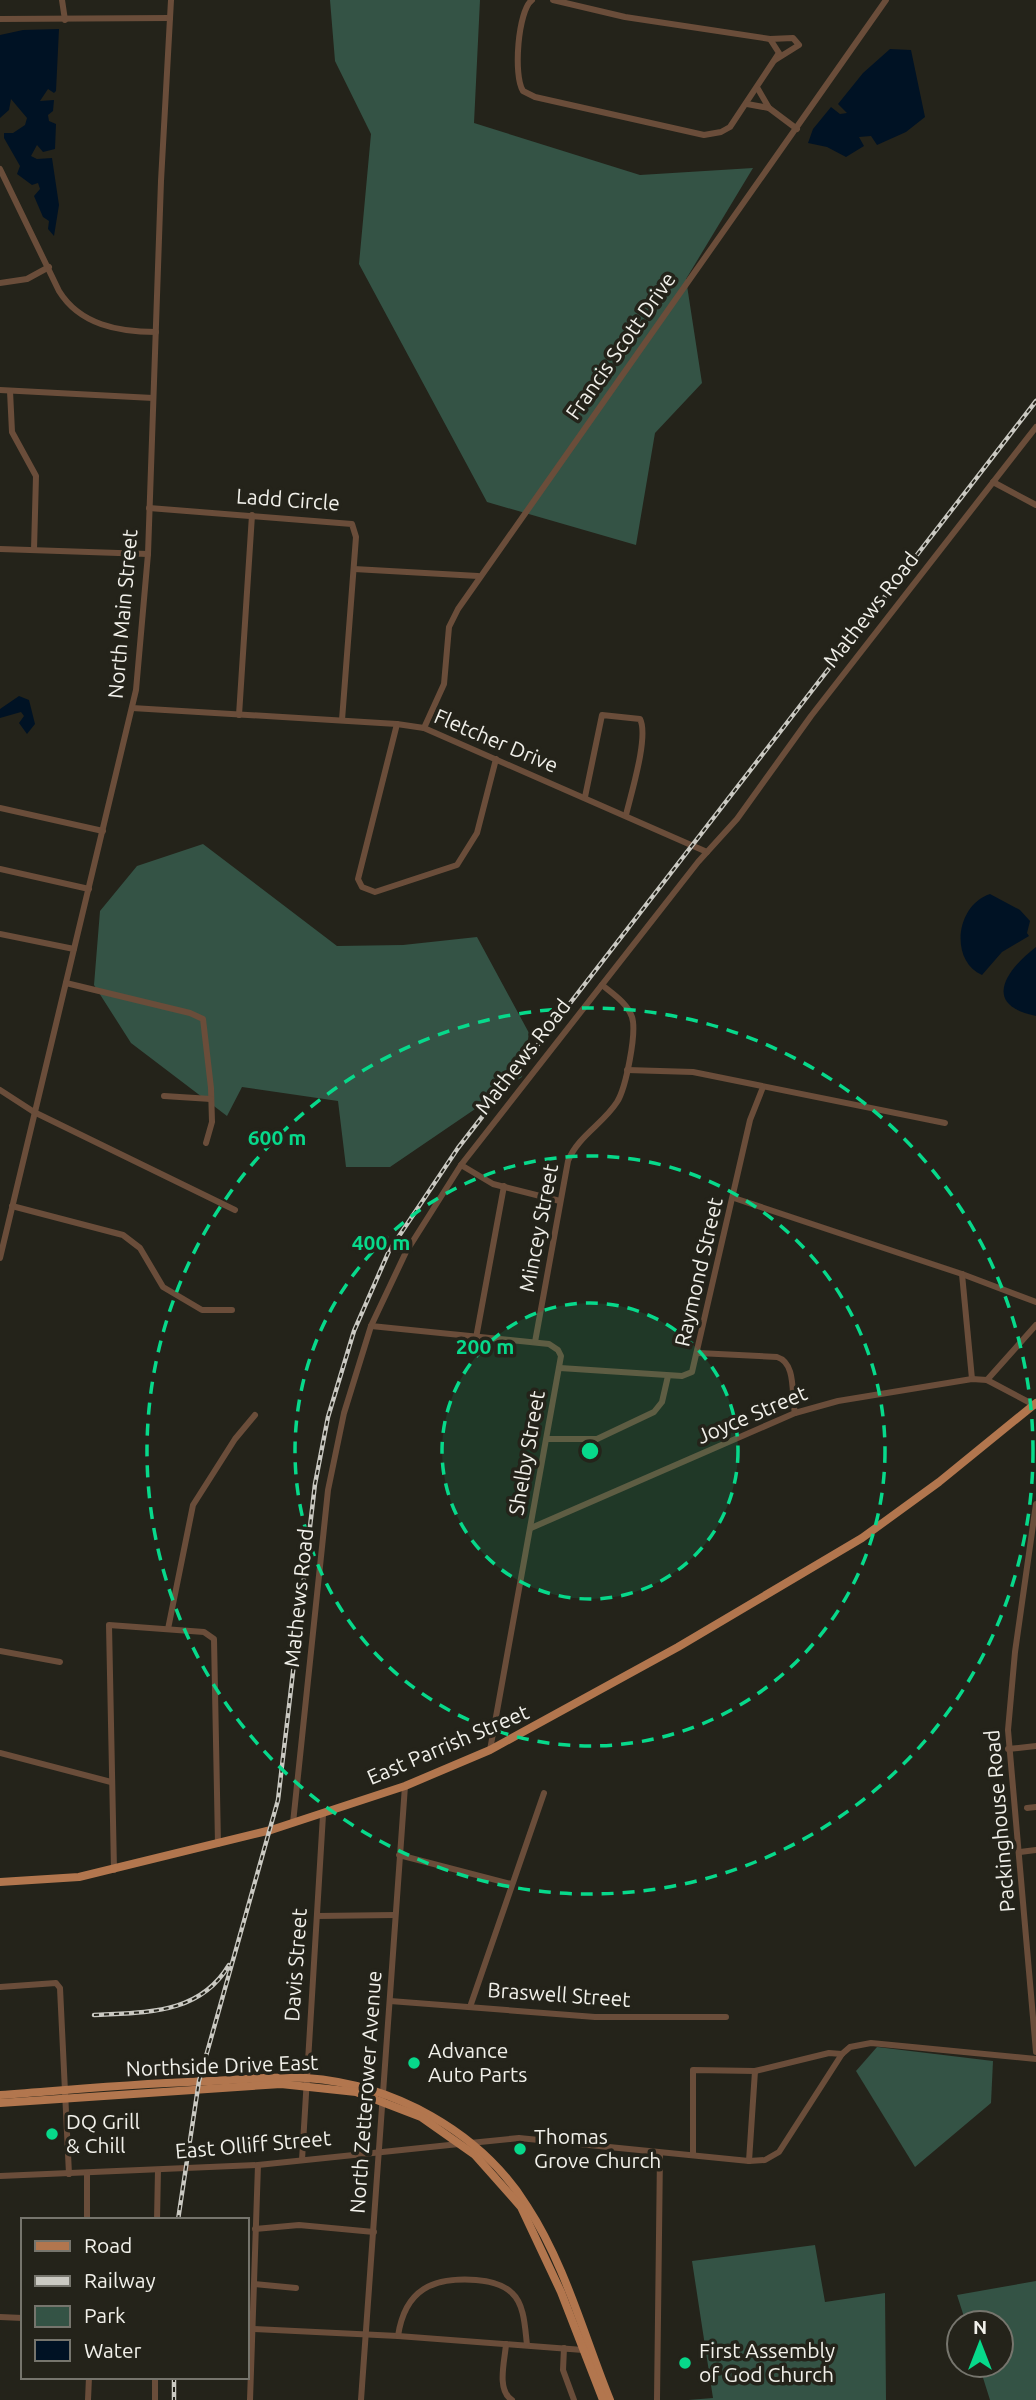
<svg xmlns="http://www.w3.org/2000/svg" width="1036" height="2400" font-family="Ubuntu,sans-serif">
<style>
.green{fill:#345345}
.water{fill:#001224}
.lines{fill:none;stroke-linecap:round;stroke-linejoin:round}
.minor{stroke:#6a4d3a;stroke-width:6}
.major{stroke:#b2764e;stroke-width:8}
.rail-casing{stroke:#cac9c2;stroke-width:4.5}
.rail{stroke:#24231a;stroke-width:2;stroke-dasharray:5;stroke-linecap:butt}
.ring{fill:none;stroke:#07d98b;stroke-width:3.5;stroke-dasharray:12 9}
.poi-dot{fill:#07d98b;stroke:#24231a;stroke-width:2.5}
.labels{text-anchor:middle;stroke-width:7;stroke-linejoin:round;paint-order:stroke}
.street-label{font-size:21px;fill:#f1f0ea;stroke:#24231a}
.poi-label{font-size:21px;fill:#f1f0ea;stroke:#24231a;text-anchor:start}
.centre{fill:#07d98b;stroke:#24231a;stroke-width:3.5}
.ring-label{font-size:21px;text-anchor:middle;font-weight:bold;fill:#07d98b;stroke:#24231a;stroke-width:7;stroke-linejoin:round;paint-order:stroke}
</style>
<rect width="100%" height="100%" fill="#24231a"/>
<g class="green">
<polygon points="330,0 480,0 474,123 640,175 753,168 686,279 702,383 655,433 636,545 487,502 359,264 371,134 335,61"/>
<polygon points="203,844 337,946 403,945 477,937 529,1033 522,1077 390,1167 346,1167 338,1101 242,1087 227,1116 131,1043 94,985 100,911 137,866"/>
<polygon points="877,2047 993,2061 991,2103 915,2167 856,2071"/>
<polygon points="815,2245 825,2302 885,2293 886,2400 688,2400 713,2398 692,2261"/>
<polygon points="1036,2281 1036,2400 990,2400 979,2365 1001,2365 1001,2323 966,2323 957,2295"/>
</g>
<g class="water">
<polygon points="59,29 56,91 54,93 48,89 40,101 54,100 53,111 48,115 49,121 56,124 55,149 43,152 37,145 31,156 37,159 52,158 59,205 54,236 48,229 49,221 43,217 34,196 40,189 38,183 32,185 17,174 20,166 4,138 4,133 13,133 25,125 27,118 11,99 9,110 0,118 0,35 23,30"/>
<polygon points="890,49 911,50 925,117 906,132 877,145 871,136 859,137 864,146 846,157 827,147 808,143 813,129 831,107 840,114 847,113 838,104 863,73"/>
<polygon points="19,696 29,700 35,724 27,734 19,723 24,716 21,712 0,718 0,709"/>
<path d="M 990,894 L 1020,910 L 1030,921 L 1027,933 L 1029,936 L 1002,952 L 982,975 C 949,960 956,905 990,894 Z"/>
<path d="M 1036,947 L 1036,1016 C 982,1005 1005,971 1036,947 Z"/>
</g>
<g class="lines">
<g class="minor">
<polyline points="62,0 65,20"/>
<path d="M 532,0 C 518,10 513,76 523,91 L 535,97 L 704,135 L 721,132 L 730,127 L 779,53 L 770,39 L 625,17 L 553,0"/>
<polyline points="0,19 170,18"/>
<polyline points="770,39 793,38 799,45 775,60"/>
<polyline points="758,89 769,108 797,129"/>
<polyline points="747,104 769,108"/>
<path d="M 0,169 L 59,291 C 80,325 119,332 156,332"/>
<polyline points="0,283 27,279 49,267"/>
<polyline points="0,390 153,398"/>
<polyline points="10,391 12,432 36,476 34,550"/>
<polyline points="993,482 1036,505"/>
<polyline points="149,508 352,524 356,537 342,720"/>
<polyline points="0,549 148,554"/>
<polyline points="354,569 478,576"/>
<polyline points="132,708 397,724 424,728 707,852"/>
<polyline points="239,715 252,515"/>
<polyline points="397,724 358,879 362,887 375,892 457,865 477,833 496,759"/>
<polyline points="424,728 444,684 449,627 458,609 886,0"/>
<path d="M 585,797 L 602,715 L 640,719 C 649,736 631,794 626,815"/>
<polyline points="0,808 103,831"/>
<polyline points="0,869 89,889"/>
<polyline points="0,934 74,949"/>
<polyline points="66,983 190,1013 203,1019 211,1088 212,1122 206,1143"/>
<polyline points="627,1070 693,1072 945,1123"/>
<polyline points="0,1090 34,1112 235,1210"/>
<polyline points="164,1096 211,1099"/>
<polyline points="461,1165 493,1184 560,1201"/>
<polyline points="734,1198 962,1274 1036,1302"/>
<polyline points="12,1206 123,1235 140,1248 163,1287 202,1310 232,1310"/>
<polyline points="0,1258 136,690 148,554 161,181 171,0"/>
<polyline points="962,1274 972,1379"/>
<polyline points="371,1326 549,1344 558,1350 561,1356 490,1750"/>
<polyline points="476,1338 504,1186"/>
<path d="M 535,1342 L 568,1161 C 578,1136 603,1124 617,1102 C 626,1088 637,1032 632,1017 C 627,1003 613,994 602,985"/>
<path d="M 698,1353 L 777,1357 C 797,1363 791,1396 795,1413"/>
<polyline points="560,1368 682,1376 692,1372 750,1120 763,1087"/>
<polyline points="987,1380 1036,1325"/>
<polyline points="547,1439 597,1439 654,1412 662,1402 668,1376"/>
<polyline points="1036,1504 1015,1652 1008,1730 1036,2052"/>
<polyline points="531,1528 795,1413 838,1401 972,1379 987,1380 1036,1406"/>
<polyline points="168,1629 193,1505 235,1439 255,1415"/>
<polyline points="0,1651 60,1662"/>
<polyline points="1008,1749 1036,1746"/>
<polyline points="0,1753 111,1782"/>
<polyline points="1027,1808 1036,1807"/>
<polyline points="293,1823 328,1490 344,1413 371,1326 406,1252 461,1165 698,862 737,819 811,716 1036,427"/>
<polyline points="1020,1852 1036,1850"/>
<polyline points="399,1855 511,1884"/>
<polyline points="114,1870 109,1625 204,1632 214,1639 218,1844"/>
<polyline points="317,1916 395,1915"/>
<polyline points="0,1987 56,1983 60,1988 69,2174"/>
<polyline points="390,2001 595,2017 726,2017"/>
<polyline points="470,2007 544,1793"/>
<polyline points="470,2143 519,2138 749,2161 765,2160 779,2152 842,2054 850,2047 871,2043 1036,2059"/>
<polyline points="693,2155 693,2070 755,2071 829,2053 842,2054"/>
<polyline points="302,2160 323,1815"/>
<polyline points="749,2161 755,2071"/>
<polyline points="0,2176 258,2165 459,2144"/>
<polyline points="87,2220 87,2174"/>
<polyline points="157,2220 158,2170"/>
<polyline points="255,2229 299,2225 374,2232"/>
<polyline points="254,2284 296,2288"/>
<polyline points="0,2317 23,2318"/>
<polyline points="253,2329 398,2336 583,2350"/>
<path d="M 398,2336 C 405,2289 433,2277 476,2280 C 489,2281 503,2284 512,2293 C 525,2305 525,2329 527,2345"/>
<path d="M 506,2344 C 505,2360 496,2390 512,2400"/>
<polyline points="564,2348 563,2370 574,2400"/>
<polyline points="88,2400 89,2377"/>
<polyline points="155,2400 155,2377"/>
<polyline points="250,2400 258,2165"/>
<polyline points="361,2400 405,1786"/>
<polyline points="657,2400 660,2153"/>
</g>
<g class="major">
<polyline points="0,1882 79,1877 271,1830 405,1786 490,1750 678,1647 862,1538 939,1482 1036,1403"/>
<path d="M 0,2095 C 70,2090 141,2083 211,2081 C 243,2080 274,2076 306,2078 C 393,2084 480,2131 527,2206 C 565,2264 584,2336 610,2400"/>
<polyline points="0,2103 281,2084 356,2092 421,2117 475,2155 521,2207 561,2292 603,2400"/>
</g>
<g class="rail-casing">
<g id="rail">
<path d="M 94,2015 C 146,2012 199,2015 229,1965"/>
<polyline points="178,2220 199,2081 278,1800 315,1484 328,1417 354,1331 389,1251 458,1148 1036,401"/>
<polyline points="174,2377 174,2400"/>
</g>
</g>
<use href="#rail" class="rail"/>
</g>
<circle cx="590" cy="1451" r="148" fill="#07d98b" fill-opacity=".12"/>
<g class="ring">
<circle cx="590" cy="1451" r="148"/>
<circle cx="590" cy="1451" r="295"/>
<circle cx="590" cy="1451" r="443"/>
</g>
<g class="poi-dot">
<circle cx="414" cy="2063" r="7"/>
<circle cx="52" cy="2134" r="7"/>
<circle cx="520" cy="2149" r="7"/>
<circle cx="685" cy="2363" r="7"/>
</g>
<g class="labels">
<g class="street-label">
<text transform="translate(621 346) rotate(-55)" y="7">Francis Scott Drive</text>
<text transform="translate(288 500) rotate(4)" y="7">Ladd Circle</text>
<text transform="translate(871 610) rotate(-52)" y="7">Mathews Road</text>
<text transform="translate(123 614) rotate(-85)" y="7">North Main Street</text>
<text transform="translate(496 741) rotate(23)" y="7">Fletcher Drive</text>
<text transform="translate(523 1057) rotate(-52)" y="7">Mathews Road</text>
<text transform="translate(539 1228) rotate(-79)" y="7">Mincey Street</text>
<text transform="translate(699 1272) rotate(-77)" y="7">Raymond Street</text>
<text transform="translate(752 1415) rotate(-23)" y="7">Joyce Street</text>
<text transform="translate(527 1453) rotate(-80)" y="7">Shelby Street</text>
<text transform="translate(299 1598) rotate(-84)" y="7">Mathews Road</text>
<text transform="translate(448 1745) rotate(-23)" y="7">East Parrish Street</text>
<text transform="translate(1000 1821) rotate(-95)" y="7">Packinghouse Road</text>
<text transform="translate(296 1965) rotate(-86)" y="7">Davis Street</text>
<text transform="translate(559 1995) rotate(4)" y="7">Braswell Street</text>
<text transform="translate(222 2066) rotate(-2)" y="7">Northside Drive East</text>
<text transform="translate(366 2092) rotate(-86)" y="7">North Zetterower Avenue</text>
<text transform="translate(253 2145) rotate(-5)" y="7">East Olliff Street</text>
</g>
<g class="poi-label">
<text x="428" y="2058">Advance<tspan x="428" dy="24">Auto Parts</tspan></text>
<text x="66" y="2129">DQ Grill<tspan x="66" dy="24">&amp; Chill</tspan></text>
<text x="534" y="2144">Thomas<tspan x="534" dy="24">Grove Church</tspan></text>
<text x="699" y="2358">First Assembly<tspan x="699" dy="24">of God Church</tspan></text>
</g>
</g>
<circle cx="590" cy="1451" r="10" class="centre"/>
<g class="ring-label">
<text x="277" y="1145">600 m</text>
<text x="381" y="1250">400 m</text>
<text x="485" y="1354">200 m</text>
</g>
<rect x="21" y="2218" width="228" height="161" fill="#24231a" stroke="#76756d" stroke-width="2"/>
<rect x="35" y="2241" width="35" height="10" fill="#b2764e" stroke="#76756d" stroke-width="2"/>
<text x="84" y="2253" font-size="21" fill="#f1f0ea">Road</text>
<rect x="35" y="2276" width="35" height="10" fill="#cac9c2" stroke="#76756d" stroke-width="2"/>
<text x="84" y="2288" font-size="21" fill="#f1f0ea">Railway</text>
<rect x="35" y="2306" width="35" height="21" fill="#345345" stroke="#76756d" stroke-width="2"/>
<text x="84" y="2323" font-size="21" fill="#f1f0ea">Park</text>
<rect x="35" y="2340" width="35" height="21" fill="#001224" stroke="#76756d" stroke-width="2"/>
<text x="84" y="2358" font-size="21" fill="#f1f0ea">Water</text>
<g transform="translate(980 2344)"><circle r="33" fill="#24231a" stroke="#76756d" stroke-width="2"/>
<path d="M0-5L12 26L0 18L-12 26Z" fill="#07d98b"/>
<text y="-10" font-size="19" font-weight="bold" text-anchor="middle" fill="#f1f0ea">N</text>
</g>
</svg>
